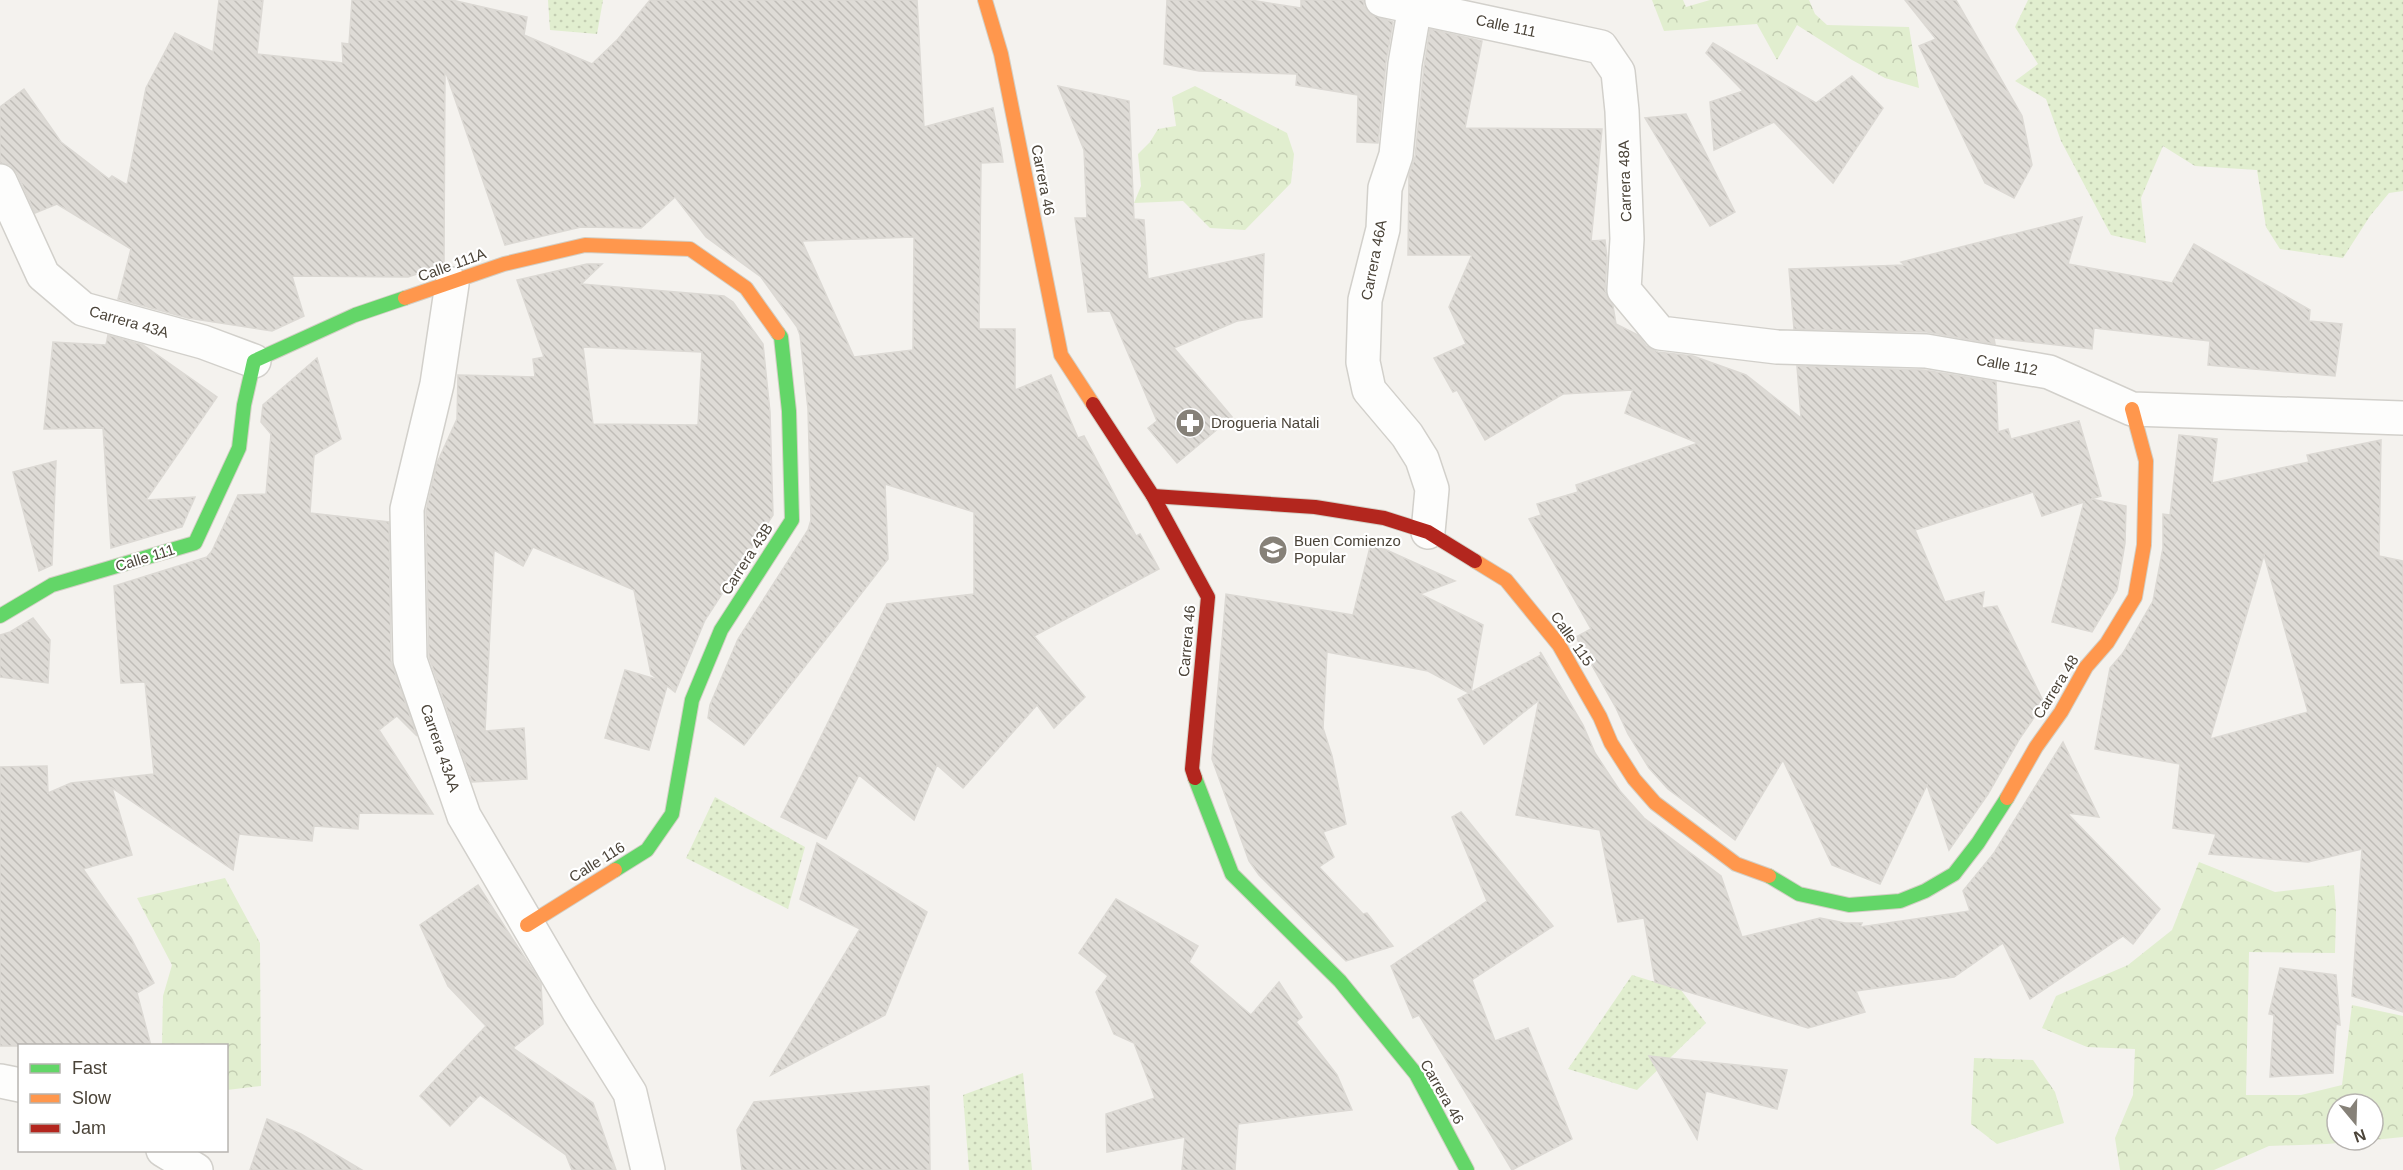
<svg xmlns="http://www.w3.org/2000/svg" width="2403" height="1170" font-family="Arial,sans-serif">
<style>
.forest{fill:url(#forest-crowns)}
.park{fill:url(#park-dots)}
.building{fill:url(#building-back-hatch);stroke:#dcd9d4;stroke-width:1.5;fill-rule:evenodd}
.lines{fill:none;stroke-linecap:round;stroke-linejoin:round}
.street-casing{stroke:#d2d0cb;stroke-width:36}
.fast-casing{stroke:#d3cfc5;stroke-width:16}
.slow-casing{stroke:#d3cfc5;stroke-width:16}
.jam-casing{stroke:#d3cfc5;stroke-width:16}
.street{stroke:#fdfdfc;stroke-width:33}
.fast{stroke:#63d668;stroke-width:14}
.slow{stroke:#ff974d;stroke-width:14}
.jam{stroke:#b3261e;stroke-width:14}
.labels{text-anchor:middle;stroke-width:4.5;stroke-linejoin:round;paint-order:stroke}
.street-label{font-size:15px;fill:#4b4439;stroke:#fff}
.poi-label{font-size:15px;fill:#4b4439;stroke:#fff;text-anchor:start}
</style>
<defs>
<pattern id="forest-crowns" width="20" height="18" patternUnits="userSpaceOnUse" patternTransform="scale(1.5)"><rect width="20" height="18" fill="#e1eecf"/><path d="M2 6a3 3 0 1 1 6 0M12 15a3 3 0 1 1 6 0" fill="none" stroke="#c3cdb2"/></pattern>
<pattern id="park-dots" width="8" height="8" patternUnits="userSpaceOnUse" patternTransform="scale(1.5)"><rect width="8" height="8" fill="#e1eecf"/><path d="M2 2h.1M6 6h.1" fill="none" stroke="#c3cdb2" stroke-width="1.8" stroke-linecap="round"/></pattern>
<pattern id="building-back-hatch" width="6" height="6" patternUnits="userSpaceOnUse" patternTransform="scale(1.5)"><rect width="6" height="6" fill="#dedbd6"/><path d="M-1 5l2 2M0 0l6 6M5-1l2 2" fill="none" stroke="#c0bdb8"/></pattern>
</defs>
<rect width="100%" height="100%" fill="#f4f2ee"/>
<g class="forest">
<polygon points="1652,0 1683,0 1686,7 1710,0 1809,0 1815,14 1827,25 1909,27 1919,88 1885,78 1852,60 1797,25 1777,60 1757,24 1664,31"/>
<polygon points="1195,86 1287,133 1294,154 1291,183 1245,230 1210,228 1183,201 1134,203 1141,186 1138,154 1150,142 1158,129 1176,126 1172,97"/>
<polygon points="2199,862 2275,892 2334,885 2336,910 2335,953 2249,952 2246,1095 2301,1095 2342,1085 2352,1005 2403,1016 2403,1137 2373,1140 2373,1104 2337,1104 2337,1140 2371,1140 2327,1144 2269,1146 2214,1170 2120,1170 2115,1138 2133,1095 2135,1049 2087,1047 2042,1028 2056,996 2128,965 2172,930"/>
<polygon points="225,878 260,943 261,1086 227,1090 226,1046 162,1045 163,996 172,965 137,898"/>
<polygon points="1974,1058 2033,1060 2055,1092 2064,1123 1997,1144 1971,1124"/>
</g>
<g class="park">
<polygon points="548,0 603,0 597,34 550,30"/>
<polygon points="2028,0 2403,0 2403,191 2389,193 2370,216 2343,258 2280,249 2266,227 2257,170 2195,166 2163,146 2141,198 2146,243 2111,235 2061,141 2046,99 2015,81 2038,64 2015,27"/>
<polygon points="715,797 805,847 788,909 686,858"/>
<polygon points="1632,975 1681,990 1706,1023 1637,1090 1568,1069"/>
<polygon points="1023,1073 1032,1170 969,1170 963,1095"/>
</g>
<g class="building">
<path d="M 219,0 L 263,0 L 257,54 L 343,63 L 342,43 L 349,44 L 352,0 L 452,0 L 527,17 L 524,35 L 592,64 L 618,39 L 650,0 L 917,0 L 924,127 L 993,108 L 1001,149 L 1003,162 L 981,163 L 979,329 L 1015,329 L 1015,390 L 1051,375 L 1078,438 L 1084,436 L 1136,536 L 1140,534 L 1159,569 L 1034,636 L 1085,697 L 1054,728 L 1037,705 L 963,788 L 937,765 L 914,820 L 859,775 L 826,839 L 781,817 L 887,604 L 974,594 L 974,512 L 885,484 L 888,559 L 744,745 L 708,718 L 710,705 L 738,639 L 808,530 L 811,520 L 808,409 L 800,335 L 797,327 L 761,277 L 706,237 L 675,197 L 641,228 L 581,227 L 505,245 L 445,70 L 444,265 L 408,277 L 292,276 L 304,316 L 272,331 L 188,318 L 118,299 L 131,249 L 57,204 L 35,213 L 17,173 L 10,165 L 0,163 L 0,107 L 24,89 L 61,142 L 109,179 L 112,176 L 127,185 L 146,88 L 175,33 L 213,52 ZM 914,237 L 913,350 L 854,357 L 802,241 Z"/>
<polygon points="1167,0 1250,0 1301,8 1301,0 1364,0 1364,6 1370,14 1393,22 1386,62 1378,143 1357,142 1358,95 1296,85 1297,74 1199,71 1164,64"/>
<polygon points="1905,0 1956,0 2022,116 2032,165 2014,198 1985,183 1919,46 1936,39"/>
<polygon points="1430,29 1482,41 1465,128 1602,129 1591,241 1605,240 1607,258 1605,290 1613,306 1616,324 1638,335 1646,346 1658,352 1693,356 1746,375 1801,418 1797,366 1924,370 1996,382 1998,432 2008,429 2011,439 2079,421 2101,496 2091,499 2126,506 2125,543 2117,590 2092,632 2052,622 2084,502 2042,516 2033,492 1915,530 1945,602 1984,592 1982,608 1997,606 2044,703 2020,738 1988,794 1949,850 1927,785 1880,884 1832,865 1783,760 1735,840 1668,789 1649,768 1628,734 1616,708 1576,637 1591,629 1529,519 1541,515 1537,504 1578,492 1576,485 1698,443 1625,413 1633,390 1563,394 1485,440 1457,390 1453,392 1434,358 1466,344 1449,307 1472,255 1408,255 1409,175 1415,157 1424,67"/>
<polygon points="1713,43 1816,103 1852,76 1883,108 1833,183 1774,122 1714,150 1710,102 1743,91 1706,53"/>
<polygon points="1058,86 1129,101 1134,219 1144,220 1148,279 1264,254 1262,317 1237,321 1174,348 1232,417 1177,463 1148,428 1157,421 1110,311 1088,312 1075,218 1087,218 1084,150"/>
<polygon points="1686,114 1735,212 1710,226 1645,118"/>
<polygon points="2082,217 2068,264 2172,283 2194,244 2310,310 2309,321 2342,324 2335,376 2208,365 2210,341 2094,328 2092,349 1994,338 1995,344 1927,332 1794,329 1789,269 1905,265 1901,262 2008,235 2013,240 2010,235"/>
<path d="M 587,264 L 602,264 L 581,284 L 724,296 L 733,302 L 763,344 L 770,412 L 773,515 L 705,620 L 675,692 L 667,686 L 649,750 L 605,738 L 625,670 L 659,680 L 651,674 L 634,590 L 533,547 L 523,566 L 494,550 L 485,731 L 524,728 L 527,779 L 472,782 L 429,657 L 426,511 L 437,463 L 457,419 L 458,375 L 535,377 L 533,359 L 544,357 L 517,280 ZM 583,347 L 702,352 L 698,425 L 593,424 Z"/>
<polygon points="108,335 143,345 217,397 146,500 195,497 182,527 111,548 103,428 44,429 53,342 106,345"/>
<polygon points="317,358 341,439 314,455 310,513 389,522 391,661 417,736 397,716 379,730 433,814 359,813 358,829 314,826 312,841 239,834 233,870 112,788 132,855 83,869 131,938 154,983 137,993 151,1046 0,1046 0,767 47,766 48,793 71,783 154,774 145,682 121,683 114,586 207,557 212,551 238,495 266,494 271,434 261,422 263,405"/>
<path d="M 2179,435 L 2217,439 L 2212,483 L 2309,462 L 2307,455 L 2381,440 L 2379,556 L 2403,561 L 2403,1012 L 2352,996 L 2362,849 L 2308,862 L 2209,854 L 2216,834 L 2173,828 L 2180,764 L 2095,749 L 2110,668 L 2123,653 L 2153,601 L 2163,548 L 2163,514 L 2170,515 ZM 2264,555 L 2308,712 L 2210,739 Z"/>
<polygon points="56,461 52,565 39,571 13,472"/>
<polygon points="1371,543 1455,581 1420,594 1483,625 1471,692 1541,655 1540,652 1541,653 1583,725 1595,753 1620,791 1644,818 1721,876 1742,937 1820,918 1845,923 1862,923 1860,927 1970,911 1963,891 1994,853 2063,742 2099,817 2067,813 2160,909 2133,944 2123,936 2030,999 2003,943 1954,977 1856,991 1865,1012 1808,1028 1655,982 1644,918 1618,922 1600,830 1516,815 1539,700 1484,744 1458,699 1469,693 1428,671 1327,652 1323,728 1332,756 1346,824 1323,832 1334,857 1319,867 1363,914 1367,913 1393,946 1346,961 1259,875 1249,861 1212,759 1226,594 1353,615"/>
<polygon points="33,618 50,640 48,683 0,677 0,635 10,632"/>
<polygon points="1461,812 1553,926 1472,980 1495,1041 1528,1028 1572,1139 1512,1170 1419,1015 1413,1018 1391,966 1487,901 1452,817"/>
<polygon points="817,843 927,912 885,1015 771,1075 860,929 800,899"/>
<polygon points="478,885 541,983 543,1024 513,1048 593,1103 616,1170 572,1170 566,1155 480,1095 450,1126 420,1096 486,1026 448,986 420,925"/>
<polygon points="1116,899 1198,946 1189,962 1251,1015 1279,982 1302,1017 1296,1022 1337,1075 1352,1110 1238,1124 1235,1170 1182,1170 1185,1137 1107,1152 1106,1114 1155,1098 1134,1043 1114,1034 1096,992 1108,976 1079,953"/>
<polygon points="2280,968 2336,975 2340,1025 2336,1024 2333,1073 2270,1077 2274,1015 2269,1014"/>
<polygon points="1649,1056 1667,1058 1787,1070 1777,1109 1706,1091 1697,1139"/>
<polygon points="929,1086 930,1170 742,1170 737,1130 754,1102"/>
<polygon points="267,1119 301,1134 362,1170 250,1170"/>
</g>
<g class="lines">
<g class="street-casing">
<g id="street">
<polyline points="1382,0 1601,47 1618,72 1622,111 1627,239 1624,290 1660,333 1777,347 1926,351 2049,372 2132,409 2403,418"/>
<polyline points="1415,6 1405,64 1396,155 1385,188 1383,229 1365,300 1363,362 1369,390 1407,435 1422,459 1432,489 1428,532"/>
<polyline points="0,181 43,275 83,309 203,342 254,361"/>
<polyline points="452,284 437,384 407,509 410,660 464,816 578,1010 630,1093 648,1170"/>
<polyline points="0,1081 20,1085"/>
<polyline points="163,1150 196,1170"/>
</g>
</g>
<g class="fast-casing">
<g id="fast">
<polyline points="0,616 52,585 195,543 239,448 244,405 254,361 355,315 405,298"/>
<polyline points="1195,778 1232,874 1340,981 1416,1074 1467,1170"/>
<polyline points="615,870 647,850 672,814 692,700 721,630 792,520 789,411 781,337 778,333"/>
<polyline points="1769,876 1799,894 1849,905 1900,901 1925,891 1954,874 1978,843 2007,798"/>
</g>
</g>
<g class="slow-casing">
<g id="slow">
<polyline points="985,0 1001,54 1061,355 1093,404"/>
<polyline points="405,298 504,264 585,245 690,249 746,288 778,333"/>
<polyline points="1475,561 1506,580 1559,645 1600,717 1611,743 1634,779 1655,803 1736,864 1769,876"/>
<polyline points="2007,798 2036,747 2061,712 2086,667 2107,643 2135,597 2144,545 2146,461 2132,409"/>
<polyline points="527,925 615,870"/>
</g>
</g>
<g class="jam-casing">
<g id="jam">
<polyline points="1093,404 1153,496 1208,597 1192,769 1195,778"/>
<polyline points="1153,496 1315,507 1384,518 1428,532 1475,561"/>
</g>
</g>
<use href="#street" class="street"/>
<use href="#fast" class="fast"/>
<use href="#slow" class="slow"/>
<use href="#jam" class="jam"/>
</g>
<defs>
<g id="pharmacy-disc" transform="scale(1.5)"><circle r="9.5" fill="#868178" stroke="#fff"/><path d="M-2-6h4v4h4v4h-4v4h-4v-4h-4v-4h4Z" fill="#fff"/></g>
<g id="school-disc" transform="scale(1.5)"><circle r="9.5" fill="#868178" stroke="#fff"/><path d="M0-5L7-2L0 1L-7-2ZM-4 1L0 2.5L4 1V4Q0 6-4 4Z" fill="#fff"/></g>
</defs>
<g fill-rule="evenodd">
<use href="#pharmacy-disc" x="1190" y="423"/>
<use href="#school-disc" x="1273" y="550"/>
</g>
<g class="labels">
<g class="street-label">
<text transform="translate(1506 26) rotate(12)" y="5">Calle 111</text>
<text transform="translate(1043 180) rotate(79)" y="5">Carrera 46</text>
<text transform="translate(1625 181) rotate(-92)" y="5">Carrera 48A</text>
<text transform="translate(1374 260) rotate(-79)" y="5">Carrera 46A</text>
<text transform="translate(452 265) rotate(-20)" y="5">Calle 111A</text>
<text transform="translate(129 322) rotate(16)" y="5">Carrera 43A</text>
<text transform="translate(2007 365) rotate(10)" y="5">Calle 112</text>
<text transform="translate(145 558) rotate(-17)" y="5">Calle 111</text>
<text transform="translate(747 559) rotate(-57)" y="5">Carrera 43B</text>
<text transform="translate(1572 639) rotate(55)" y="5">Calle 115</text>
<text transform="translate(1187 641) rotate(-85)" y="5">Carrera 46</text>
<text transform="translate(2056 687) rotate(-58)" y="5">Carrera 48</text>
<text transform="translate(440 748) rotate(71)" y="5">Carrera 43AA</text>
<text transform="translate(597 862) rotate(-32)" y="5">Calle 116</text>
<text transform="translate(1442 1092) rotate(60)" y="5">Carrera 46</text>
</g>
<g class="poi-label">
<text x="1211" y="428">Drogueria Natali</text>
<text x="1294" y="546">Buen Comienzo<tspan x="1294" dy="17">Popular</tspan></text>
</g>
</g>
<rect x="18" y="1044" width="210" height="108" fill="#ffffff" stroke="#b7b4b0" stroke-width="1.5"/>
<rect x="30" y="1064" width="30" height="9" fill="#63d668" stroke="#b7b4b0" stroke-width="1.5"/>
<text x="72" y="1074" font-size="18" fill="#4b4439">Fast</text>
<rect x="30" y="1094" width="30" height="9" fill="#ff974d" stroke="#b7b4b0" stroke-width="1.5"/>
<text x="72" y="1104" font-size="18" fill="#4b4439">Slow</text>
<rect x="30" y="1124" width="30" height="9" fill="#b3261e" stroke="#b7b4b0" stroke-width="1.5"/>
<text x="72" y="1134" font-size="18" fill="#4b4439">Jam</text>
<g transform="translate(2355 1122) rotate(161)"><circle r="28" fill="#ffffff" stroke="#b7b4b0" stroke-width="1.5"/>
<path d="M0-4.5L10 22L0 15L-10 22Z" fill="#868178"/>
<text y="-9" font-size="16" font-weight="bold" text-anchor="middle" fill="#4b4439">N</text>
</g>
</svg>
